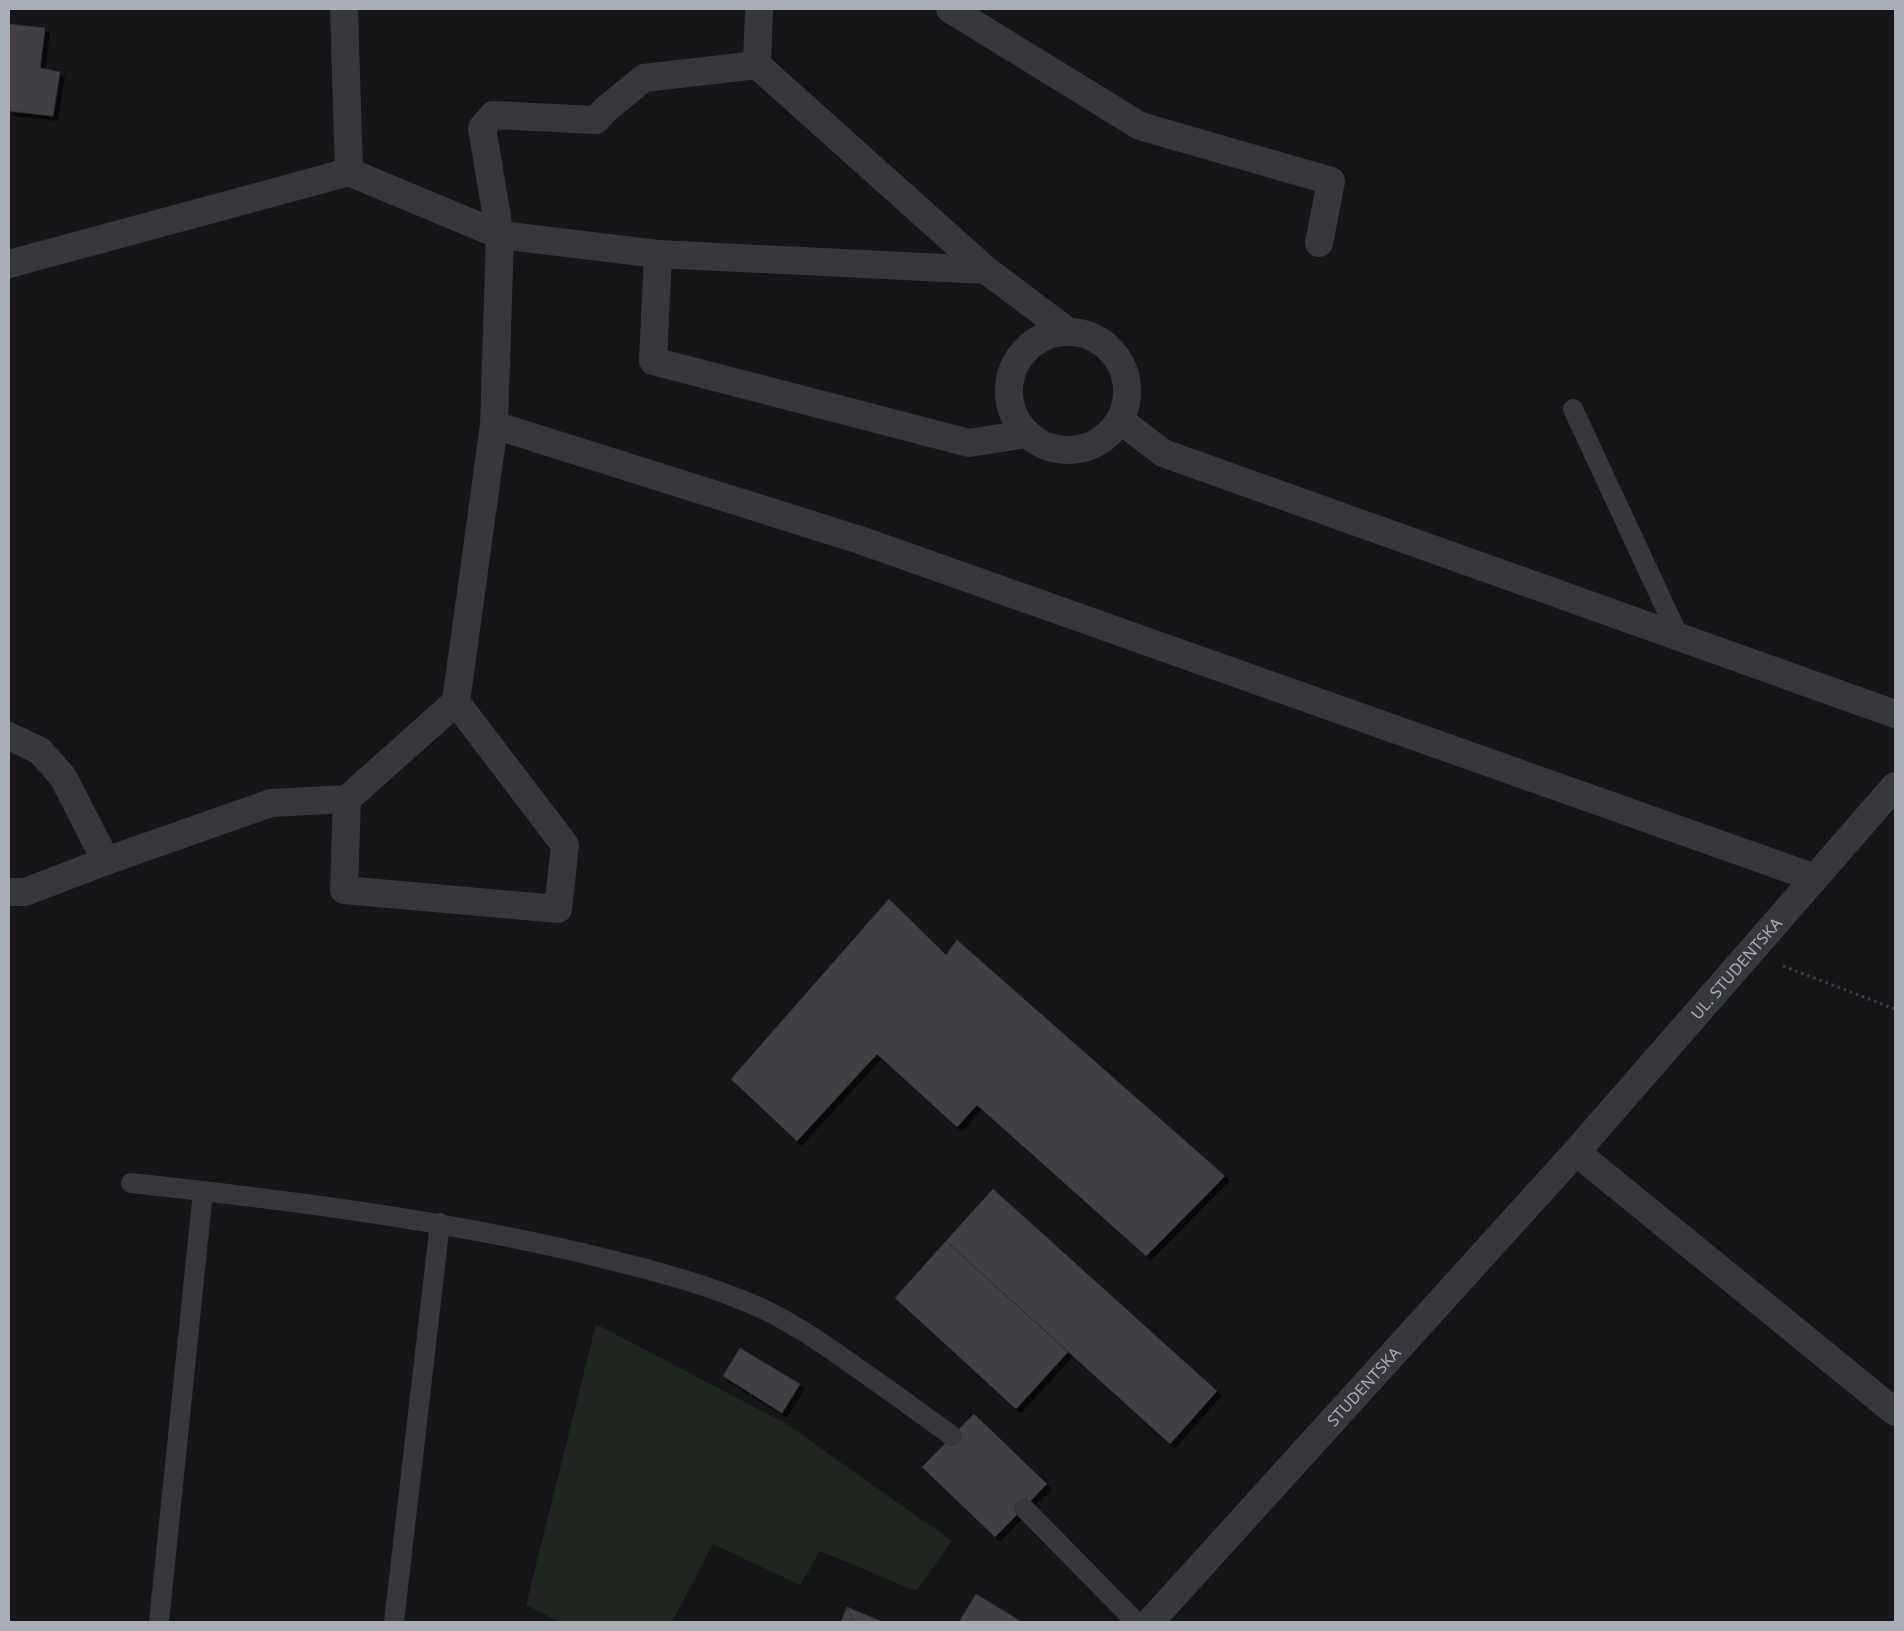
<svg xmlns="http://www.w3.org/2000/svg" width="1904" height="1631" font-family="'Noto Sans',sans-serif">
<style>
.green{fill:#1e261f}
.building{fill:#404145;stroke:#303034;filter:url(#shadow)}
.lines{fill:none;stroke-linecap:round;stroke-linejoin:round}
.path{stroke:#3d3f44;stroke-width:3;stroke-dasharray:2.5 4;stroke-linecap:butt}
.service{stroke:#37383d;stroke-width:20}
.minor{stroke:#37383d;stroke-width:28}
.tertiary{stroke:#37383d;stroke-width:28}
.labels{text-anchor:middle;stroke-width:5;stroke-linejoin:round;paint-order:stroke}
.street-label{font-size:16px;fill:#a8adb8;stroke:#111113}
</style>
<defs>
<filter id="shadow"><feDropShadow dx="4.5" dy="4.5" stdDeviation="0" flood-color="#0009"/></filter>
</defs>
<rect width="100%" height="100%" fill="#161618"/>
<polygon class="green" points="596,1324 785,1423 952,1541 916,1591 820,1551 800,1585 713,1544 672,1622 560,1622 526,1605"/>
<g class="building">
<polygon points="9,24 45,28 40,68 60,72 53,116 9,111"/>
<polygon points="889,899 946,955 957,940 1225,1176 1146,1256 977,1105 957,1127 877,1054 797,1141 731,1079"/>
<polygon points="993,1189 1217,1391 1170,1444 946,1241"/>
<polygon points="946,1241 1068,1352 1016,1409 895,1298"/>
<polygon points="740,1348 800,1384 782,1413 723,1376"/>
<polygon points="974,1414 1047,1484 995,1537 922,1467"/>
<polygon points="976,1594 1022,1622 959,1622"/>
<polygon points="847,1607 883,1622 841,1622"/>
<polygon points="847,1607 854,1622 841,1622"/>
</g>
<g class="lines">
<polyline class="path" points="1783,966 1895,1009"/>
<g class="service">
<polyline points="1573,409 1679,637"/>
<path d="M 131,1183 C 278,1199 424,1217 569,1250 C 627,1264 687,1278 742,1300 C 786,1317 825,1345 863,1372 C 893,1393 922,1414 952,1436"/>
<polyline points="1024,1508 1136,1622"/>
<polyline points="159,1622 203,1191"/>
<polyline points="394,1622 440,1223"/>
</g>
<g class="minor">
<polyline points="950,9 1140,126 1331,181 1319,243"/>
<polyline points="757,65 759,9"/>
<polyline points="349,172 500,235 658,254 986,270"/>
<polyline points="658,254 653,361 969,443 1026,434"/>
<polyline points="9,264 349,172 344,9"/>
<circle cx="1068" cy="391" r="59"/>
<polyline points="1120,420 1163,453 1895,714"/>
<polyline points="494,425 860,540 1815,878"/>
<polyline points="456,702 347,799 344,890 558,909 565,845 456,702 494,425 500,235 482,128 493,115 596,120 605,110 644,78 757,65 986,270 1067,331"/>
<polyline points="9,736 40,751 63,777 106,861"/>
<polyline points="9,892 25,892 106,861 271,803 347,799"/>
<polyline points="1576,1152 1895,1412"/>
</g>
<path class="tertiary" id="s1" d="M 1150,1622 L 1576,1152 L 1895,786"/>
</g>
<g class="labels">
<g class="street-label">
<text dy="6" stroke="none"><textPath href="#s1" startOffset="878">UL. STUDENTSKA</textPath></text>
<text dy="6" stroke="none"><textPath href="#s1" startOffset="318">STUDENTSKA</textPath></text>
</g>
</g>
<rect width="1904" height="1631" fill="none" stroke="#a8adb8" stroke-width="20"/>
</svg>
